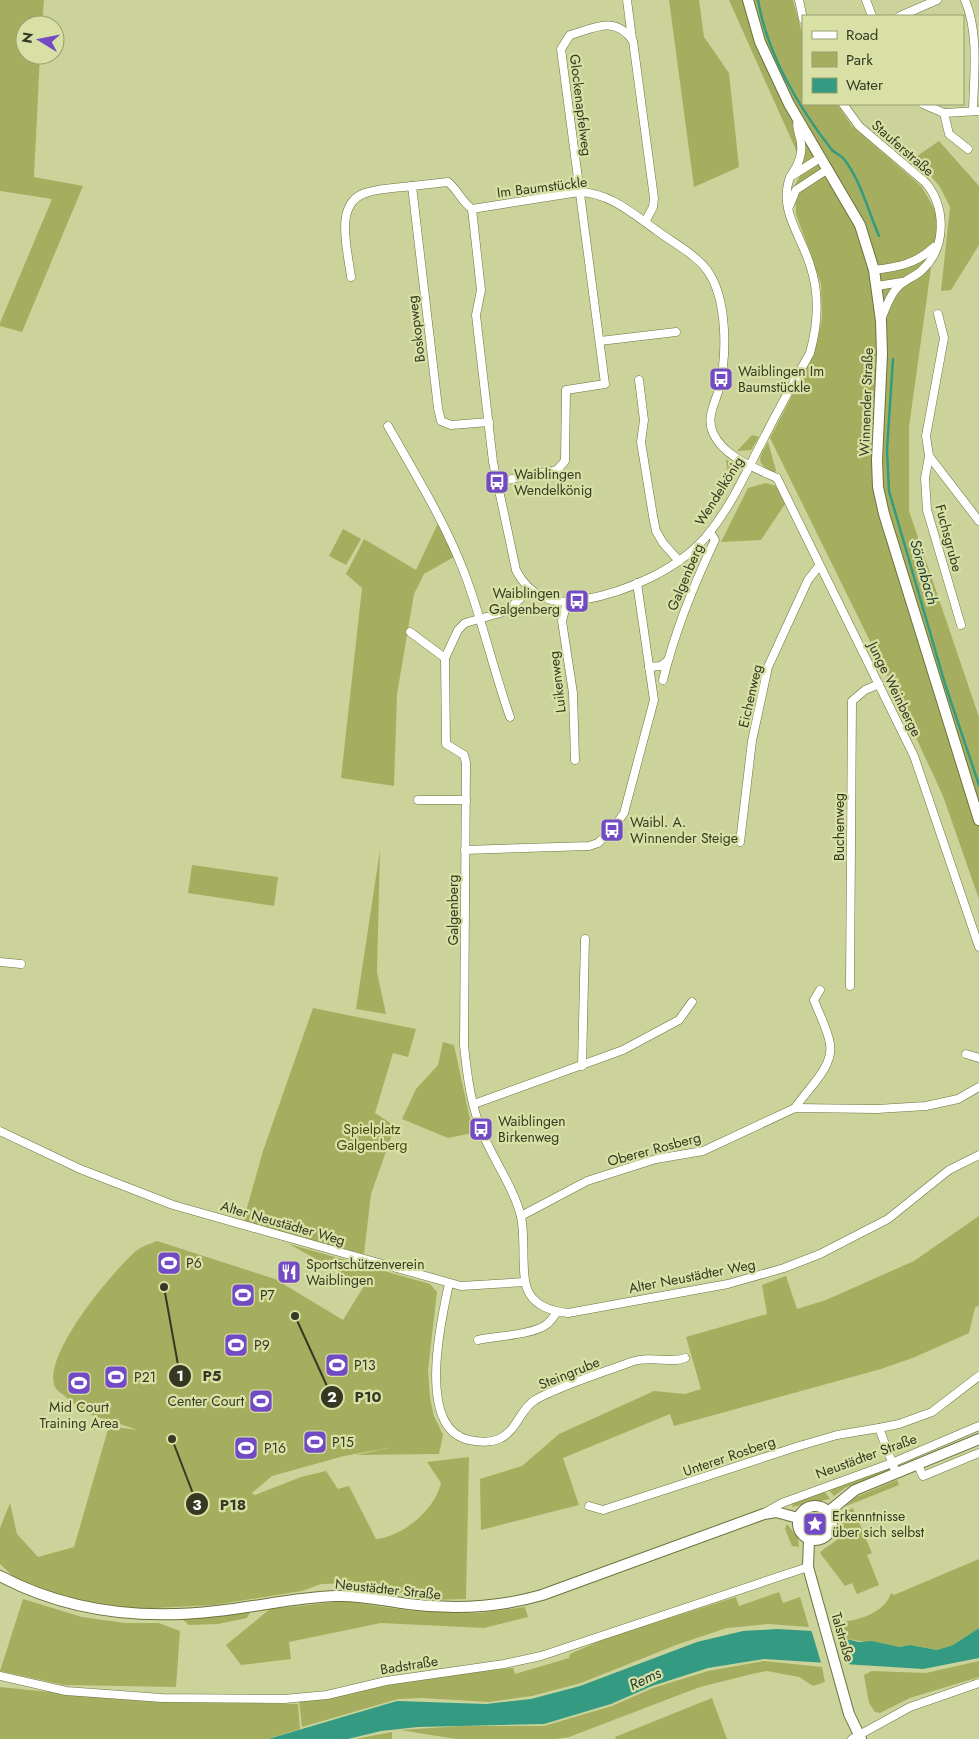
<svg xmlns="http://www.w3.org/2000/svg" width="979" height="1739" font-family="Jost,sans-serif">
<style>
.green{fill:#a5ae5e}
.water{fill:#359a82}
.pier{fill:#cbd39a}
.lines{fill:none;stroke-linecap:round;stroke-linejoin:round}
.stream{stroke:#359a82;stroke-width:2.5}
.minor-casing{stroke:#6d723d;stroke-width:9}
.tertiary-casing{stroke:#6d723d;stroke-width:12}
.minor{stroke:#fff;stroke-width:8}
.tertiary{stroke:#fff;stroke-width:10}
.labels{text-anchor:middle;stroke-width:4.5;stroke-linejoin:round;paint-order:stroke}
.street-label{font-size:14px;fill:#363922;stroke:#d8e0a6}
.poi-label{font-size:14px;fill:#363922;stroke:#d8e0a6;text-anchor:start}
.park-label{font-size:14px;fill:#45490e;stroke:#d8e0a6}
.water-label{font-size:15px;font-style:italic;fill:#1d3b33;stroke:#d8e0a6}
.leader{fill:none;stroke:#363922;stroke-width:2}
.callout-dot{fill:#363922;stroke:#d8e0a6;stroke-width:2}
.mark-label{font-size:15px;text-anchor:middle;font-weight:bold;fill:#fff}
.callout-label{font-size:15px;text-anchor:middle;font-weight:bold;fill:#363922;stroke:#d8e0a6;stroke-width:4.5;stroke-linejoin:round;paint-order:stroke}
</style>
<rect width="100%" height="100%" fill="#cbd39a"/>
<g class="green">
<polygon points="0,0 44,0 42,25 25,25 25,55 40,55 34,177 83,186 22,332 0,326 0,323 52,199 0,191"/>
<polygon points="669,0 699,0 704,37 729,73 739,167 694,187"/>
<polygon points="729,0 793,0 803,36 803,104 837,104 852,126 922,187 936,212 936,232 909,427 909,511 979,717 979,899 943,796 895,692 770,438 814,354 822,319 821,284 796,214 795,185 804,168"/>
<polygon points="939,141 979,186 979,245 951,290 941,291 950,207 940,187 929,174 910,161"/>
<polygon points="752,435 759,437 751,450 737,451"/>
<path d="M 768,442 L 776,470 L 775,473 C 755,463 758,459 768,442 Z"/>
<polygon points="726,459 735,468 736,477 728,475"/>
<polygon points="766,483 776,486 785,504 761,540 721,542 748,488"/>
<polygon points="439,521 454,557 424,574 414,594 397,694 394,786 341,778 362,588 346,574 364,539 416,570"/>
<polygon points="343,529 361,539 346,565 329,556"/>
<polygon points="380,850 377,972 386,1014 356,1009"/>
<polygon points="192,865 278,877 274,906 188,893"/>
<polygon points="313,1008 416,1029 408,1057 393,1053 375,1113 395,1126 371,1194 364,1254 243,1222 263,1151"/>
<polygon points="443,1042 454,1045 473,1133 448,1138 402,1119 416,1089 438,1065"/>
<polygon points="979,1216 979,1305 975,1308 969,1333 915,1357 881,1369 674,1426 670,1414 563,1458 579,1505 481,1530 480,1479 522,1466 559,1434 654,1391 685,1394 701,1389 686,1337 767,1314 762,1285 786,1276 797,1309 826,1300 914,1261"/>
<path d="M 157,1241 L 275,1279 L 343,1320 L 364,1286 L 289,1244 L 430,1284 L 437,1292 L 428,1370 L 430,1398 L 434,1416 L 443,1435 L 439,1454 L 356,1455 L 393,1447 L 344,1456 L 272,1476 L 252,1493 L 255,1495 L 301,1477 L 326,1471 L 338,1489 L 349,1486 L 376,1539 C 402,1537 435,1510 441,1483 L 427,1462 L 469,1457 L 466,1599 L 432,1600 L 393,1591 L 384,1586 L 354,1583 L 321,1584 L 302,1591 L 214,1605 L 135,1609 L 85,1601 L 61,1595 L 15,1578 L 0,1564 L 0,1528 L 10,1503 L 17,1534 L 38,1557 L 74,1547 L 109,1426 L 137,1430 C 109,1419 90,1420 66,1397 C 63,1394 57,1391 55,1387 C 41,1356 113,1271 136,1251 C 142,1246 150,1244 157,1241 Z"/>
<polygon points="890,1467 891,1470 845,1488 834,1496 829,1490"/>
<polygon points="897,1480 899,1485 844,1507 856,1497"/>
<polygon points="824,1491 830,1499 792,1507 793,1502"/>
<path d="M 853,1508 L 872,1553 L 867,1555 L 879,1585 L 857,1594 L 852,1583 L 845,1586 L 820,1553 C 825,1546 833,1545 838,1538 C 845,1526 838,1514 853,1508 Z"/>
<circle cx="815" cy="1523" r="10"/>
<polygon points="787,1524 798,1538 799,1547 792,1546 785,1529"/>
<path d="M 979,1559 L 979,1628 L 953,1645 L 937,1650 L 910,1645 L 899,1647 L 841,1638 L 837,1623 C 856,1620 884,1615 891,1593 L 894,1595 Z"/>
<path d="M 779,1592 L 783,1603 L 800,1597 L 809,1627 L 768,1624 L 727,1628 L 676,1645 L 581,1683 L 532,1696 L 489,1702 L 422,1698 L 398,1699 L 302,1727 L 299,1700 C 370,1686 441,1675 513,1668 L 515,1674 L 569,1658 L 570,1654 L 609,1637 L 736,1597 L 739,1606 Z"/>
<polygon points="23,1599 82,1617 125,1623 159,1623 180,1631 176,1687 64,1685 0,1671"/>
<polygon points="344,1601 412,1611 478,1613 525,1607 528,1617 484,1628 381,1623 289,1642 291,1659 241,1665 226,1645 270,1609"/>
<polygon points="250,1612 247,1618 218,1624 189,1625 182,1619"/>
<polygon points="764,1661 822,1667 825,1682 813,1686 799,1677 767,1671 752,1674 700,1687 569,1737 556,1739 456,1739 400,1730 462,1726 544,1726 612,1706 653,1688 708,1671"/>
<polygon points="979,1661 979,1677 910,1698 880,1713 875,1712 869,1703 864,1675 872,1671 926,1673"/>
<polygon points="0,1687 129,1700 298,1704 300,1729 267,1739 0,1739"/>
<polygon points="712,1698 727,1739 616,1739 615,1737"/>
<polygon points="392,1732 392,1739 355,1739"/>
</g>
<polygon class="water" points="979,1628 979,1658 923,1669 764,1659 708,1668 652,1686 611,1704 544,1724 418,1727 381,1731 348,1739 268,1739 397,1701 486,1704 531,1699 580,1686 697,1642 743,1631 777,1629 812,1631 859,1642 872,1641 899,1647 910,1645 937,1650 953,1645"/>
<polygon class="pier" points="811,1629 840,1635 850,1667 822,1666"/>
<g class="lines">
<g class="stream">
<path d="M 758,0 C 767,54 799,108 832,150 C 836,154 841,155 844,159 C 860,179 869,213 879,236"/>
<polyline points="893,359 887,450 889,491 945,684 979,785"/>
</g>
<g class="minor-casing">
<g id="minor">
<polyline points="627,0 632,39"/>
<polyline points="799,0 803,19"/>
<polyline points="866,0 872,16"/>
<path d="M 965,0 C 979,33 974,74 973,110"/>
<polyline points="900,16 937,0"/>
<path d="M 843,104 L 859,126 L 926,183 C 946,208 947,248 921,271 C 913,278 903,280 896,289 C 889,297 885,309 881,320"/>
<polyline points="923,104 944,113 979,111"/>
<polyline points="944,113 949,134 968,149"/>
<path d="M 792,174 C 798,165 803,155 801,143 C 800,134 795,128 798,119"/>
<polyline points="789,207 796,190 828,169"/>
<path d="M 472,209 L 579,192 C 610,193 632,213 656,230 C 672,242 695,254 707,270 C 728,299 727,356 719,389 C 715,403 706,418 713,433 C 724,457 755,468 777,478 L 914,756 L 979,947"/>
<path d="M 472,209 L 481,290 L 476,315 L 493,462 L 516,570 C 529,596 553,606 582,600 C 627,592 681,569 710,532 C 733,503 748,468 765,436 C 779,408 795,380 810,353 C 818,324 820,294 810,265 C 801,235 778,210 790,177 L 820,158"/>
<path d="M 472,209 C 461,201 458,190 448,182 L 412,186 L 438,408 L 441,421 L 451,425 L 489,422"/>
<path d="M 874,270 C 898,267 916,264 934,247"/>
<path d="M 351,277 C 348,250 332,200 369,192 C 383,188 398,188 412,186"/>
<polyline points="877,286 902,282"/>
<polyline points="938,314 944,338 926,436 929,456 979,521"/>
<polyline points="600,341 676,332"/>
<polyline points="639,380 644,420 641,442 653,516 656,531 663,543 679,561"/>
<path d="M 388,426 C 415,474 444,520 464,572 C 482,619 493,669 510,717"/>
<polyline points="929,456 925,478 927,510 961,625"/>
<path d="M 497,482 L 557,470 L 565,461 L 566,390 L 605,384 L 561,49 L 570,35 C 595,28 615,15 633,41 L 654,198 L 653,207 L 645,222"/>
<path d="M 529,590 L 507,611 L 465,623 L 458,630 L 445,658 L 446,744 L 464,755 L 466,763 L 464,1045 C 467,1075 471,1107 483,1134 C 494,1161 515,1190 521,1217 C 526,1238 520,1278 529,1293 C 537,1307 552,1311 568,1313 L 728,1284 L 784,1268 L 820,1254 L 888,1219 L 949,1170 L 979,1155"/>
<polyline points="567,602 562,621 573,693 575,760"/>
<polyline points="410,632 445,658"/>
<polyline points="649,667 661,666 667,661"/>
<path d="M 663,680 C 675,631 693,586 715,540 L 710,532"/>
<polyline points="418,800 466,800"/>
<polyline points="740,842 752,741 768,667 808,580 819,566"/>
<polyline points="465,850 589,846 598,843 612,830 624,813 654,700 637,583"/>
<polyline points="0,962 21,964"/>
<polyline points="850,986 852,701 865,690 879,684"/>
<polyline points="966,1054 979,1058"/>
<polyline points="582,1066 585,939"/>
<polyline points="474,1104 623,1050 679,1020 692,1002"/>
<path d="M 795,1108 C 806,1090 834,1068 830,1044 C 828,1030 819,1014 814,1000 L 820,990"/>
<polyline points="0,1131 80,1169 173,1205 318,1246 461,1286 525,1282"/>
<polyline points="521,1216 587,1181 656,1159 703,1151 795,1108 877,1109 926,1106 958,1099 979,1087"/>
<path d="M 449,1284 C 441,1320 416,1429 469,1440 C 479,1442 490,1443 499,1439 C 517,1431 520,1409 535,1400 C 562,1385 602,1373 631,1362 C 651,1355 672,1364 685,1358"/>
<path d="M 478,1340 C 495,1336 534,1335 547,1324 C 551,1321 554,1316 557,1312"/>
<polyline points="879,1428 899,1424 932,1412 979,1376"/>
<polyline points="918,1465 923,1476 979,1453"/>
<polyline points="589,1506 603,1510 796,1447 837,1435 879,1428 896,1473"/>
<polyline points="766,1512 782,1503 892,1463 979,1426"/>
<polyline points="0,1676 66,1691 162,1698 284,1699 327,1695 386,1681 504,1664 541,1656 808,1567"/>
<polyline points="852,1739 910,1707 979,1683"/>
</g>
</g>
<g class="tertiary-casing">
<g id="tertiary">
<polyline points="748,0 760,42 789,104 860,225 874,270 881,321 882,354 877,460 878,487 884,514 979,820"/>
<circle cx="815" cy="1523" r="17"/>
<polyline points="828,1512 855,1490 979,1439"/>
<polyline points="809,1540 808,1567 849,1714 861,1739"/>
<path d="M 0,1576 C 68,1612 141,1620 217,1611 C 257,1607 296,1597 337,1596 C 360,1595 385,1601 408,1604 C 455,1610 497,1608 542,1595 L 764,1514 L 776,1512 L 798,1518"/>
</g>
</g>
<use href="#minor" class="minor"/>
<use href="#tertiary" class="tertiary"/>
</g>
<defs>
<g id="bus-square" transform="scale(1.25)"><rect x="-9" y="-9" width="18" height="18" rx="4" fill="#724bc4" stroke="#d8e0a6"/><path d="M-5-6H5V4H4V6H2V4H-2V6H-4V4H-5ZM-3.5-4V0h7V-4ZM-3.5 1.2v1.5H-2V1.2ZM2 1.2v1.5H3.5V1.2Z" fill="#fff"/></g>
<g id="stadium-square" transform="scale(1.25)"><rect x="-9" y="-9" width="18" height="18" rx="4" fill="#724bc4" stroke="#d8e0a6"/><path d="M0-5a6.5 5 0 1 0 0 10a6.5 5 0 1 0 0-10ZM-3.5-1.8h7v3.6h-7Z" fill="#fff"/></g>
<g id="restaurant-square" transform="scale(1.25)"><rect x="-9" y="-9" width="18" height="18" rx="4" fill="#724bc4" stroke="#d8e0a6"/><path d="M-5-6h1v4h1v-4h1v4h1v-4h1v5L-1.5 .5V6h-2V.5L-5-1ZM5-6V6H3V1.5H1.5Q1.5-4 5-6Z" fill="#fff"/></g>
<g id="sight-square" transform="scale(1.25)"><rect x="-9" y="-9" width="18" height="18" rx="4" fill="#724bc4" stroke="#d8e0a6"/><path d="M0-6L1.8-2.2L6-1.7L2.9 1.2L3.7 5.4L0 3.3L-3.7 5.4L-2.9 1.2L-6-1.7L-1.8-2.2Z" fill="#fff"/></g>
</defs>
<g fill-rule="evenodd">
<use href="#bus-square" x="721" y="379"/>
<use href="#bus-square" x="497" y="482"/>
<use href="#bus-square" x="577" y="601"/>
<use href="#bus-square" x="612" y="830"/>
<use href="#bus-square" x="481" y="1129"/>
<use href="#stadium-square" x="169" y="1263"/>
<use href="#restaurant-square" x="289" y="1272"/>
<use href="#stadium-square" x="243" y="1295"/>
<use href="#stadium-square" x="236" y="1345"/>
<use href="#stadium-square" x="337" y="1365"/>
<use href="#stadium-square" x="116" y="1377"/>
<use href="#stadium-square" x="79" y="1383"/>
<use href="#stadium-square" x="261" y="1401"/>
<use href="#stadium-square" x="315" y="1442"/>
<use href="#stadium-square" x="246" y="1448"/>
<use href="#sight-square" x="815" y="1524"/>
</g>
<g class="labels">
<g class="street-label">
<text transform="translate(581 105) rotate(83)" y="5">Glockenapfelweg</text>
<text transform="translate(903 148) rotate(41)" y="5">Stauferstraße</text>
<text transform="translate(542 187) rotate(-7)" y="5">Im Baumstückle</text>
<text transform="translate(416 329) rotate(-97)" y="5">Boskopweg</text>
<text transform="translate(866 402) rotate(-88)" y="5">Winnender Straße</text>
<text transform="translate(719 491) rotate(-58)" y="5">Wendelkönig</text>
<text transform="translate(949 538) rotate(75)" y="5">Fuchsgrube</text>
<text transform="translate(685 577) rotate(-67)" y="5">Galgenberg</text>
<text transform="translate(557 682) rotate(-97)" y="5">Luikenweg</text>
<text transform="translate(895 689) rotate(64)" y="5">Junge Weinberge</text>
<text transform="translate(750 696) rotate(-77)" y="5">Eichenweg</text>
<text transform="translate(839 827) rotate(-90)" y="5">Buchenweg</text>
<text transform="translate(453 910) rotate(-90)" y="5">Galgenberg</text>
<text transform="translate(654 1149) rotate(-15)" y="5">Oberer Rosberg</text>
<text transform="translate(283 1223) rotate(16)" y="5">Alter Neustädter Weg</text>
<text transform="translate(692 1276) rotate(-11)" y="5">Alter Neustädter Weg</text>
<text transform="translate(569 1373) rotate(-22)" y="5">Steingrube</text>
<text transform="translate(729 1456) rotate(-19)" y="5">Unterer Rosberg</text>
<text transform="translate(866 1456) rotate(-20)" y="5">Neustädter Straße</text>
<text transform="translate(388 1589) rotate(6)" y="5">Neustädter Straße</text>
<text transform="translate(843 1637) rotate(74)" y="5">Talstraße</text>
<text transform="translate(409 1665) rotate(-9)" y="5">Badstraße</text>
</g>
<g class="poi-label">
<text x="738" y="376">Waiblingen Im<tspan x="738" dy="16">Baumstückle</tspan></text>
<text x="514" y="479">Waiblingen<tspan x="514" dy="16">Wendelkönig</tspan></text>
<text x="560" y="598" text-anchor="end">Waiblingen<tspan x="560" dy="16">Galgenberg</tspan></text>
<text x="630" y="827">Waibl. A.<tspan x="630" dy="16">Winnender Steige</tspan></text>
<text x="498" y="1126">Waiblingen<tspan x="498" dy="16">Birkenweg</tspan></text>
<text x="186" y="1268">P6</text>
<text x="306" y="1269">Sportschützenverein<tspan x="306" dy="16">Waiblingen</tspan></text>
<text x="260" y="1300">P7</text>
<text x="254" y="1350">P9</text>
<text x="354" y="1370">P13</text>
<text x="134" y="1382">P21</text>
<text x="244" y="1406" text-anchor="end">Center Court</text>
<text x="79" y="1412" text-anchor="middle">Mid Court<tspan x="79" dy="16">Training Area</tspan></text>
<text x="332" y="1447">P15</text>
<text x="264" y="1453">P16</text>
<text x="832" y="1521">Erkenntnisse<tspan x="832" dy="16">über sich selbst</tspan></text>
</g>
<g class="park-label">
<text x="372" y="1134">Spielplatz<tspan x="372" dy="16">Galgenberg</tspan></text>
</g>
<g class="water-label">
<text transform="translate(924 572) rotate(74)" y="5">Sörenbach</text>
<text transform="translate(645 1679) rotate(-25)" y="5">Rems</text>
</g>
</g>
<path class="leader" d="M164 1287L180 1376M295 1316L332 1397M172 1439L197 1504"/>
<g class="callout-dot">
<circle cx="164" cy="1287" r="5"/>
<circle cx="295" cy="1316" r="5"/>
<circle cx="172" cy="1439" r="5"/>
<circle cx="180" cy="1376" r="12"/>
<circle cx="332" cy="1397" r="12"/>
<circle cx="197" cy="1504" r="12"/>
</g>
<g class="mark-label">
<text x="180" y="1381">1</text>
<text x="332" y="1402">2</text>
<text x="197" y="1510">3</text>
</g>
<g class="callout-label">
<text x="212" y="1381">P5</text>
<text x="368" y="1402">P10</text>
<text x="233" y="1510">P18</text>
</g>
<rect x="802" y="15" width="162" height="90" fill="#d8e0a6" stroke="#979d71"/>
<rect x="812" y="31" width="25" height="8" fill="#ffffff" stroke="#979d71"/>
<text x="846" y="40" font-size="15" fill="#363922">Road</text>
<rect x="812" y="52" width="25" height="15" fill="#a5ae5e" stroke="#979d71"/>
<text x="846" y="65" font-size="15" fill="#363922">Park</text>
<rect x="812" y="78" width="25" height="15" fill="#359a82" stroke="#979d71"/>
<text x="846" y="90" font-size="15" fill="#363922">Water</text>
<g transform="translate(40 40) rotate(280)"><circle r="24" fill="#d8e0a6" stroke="#979d71"/>
<path d="M0-4L9 19L0 12L-9 19Z" fill="#724bc4"/>
<text y="-8" font-size="14" font-weight="bold" text-anchor="middle" fill="#363922">N</text>
</g>
</svg>
